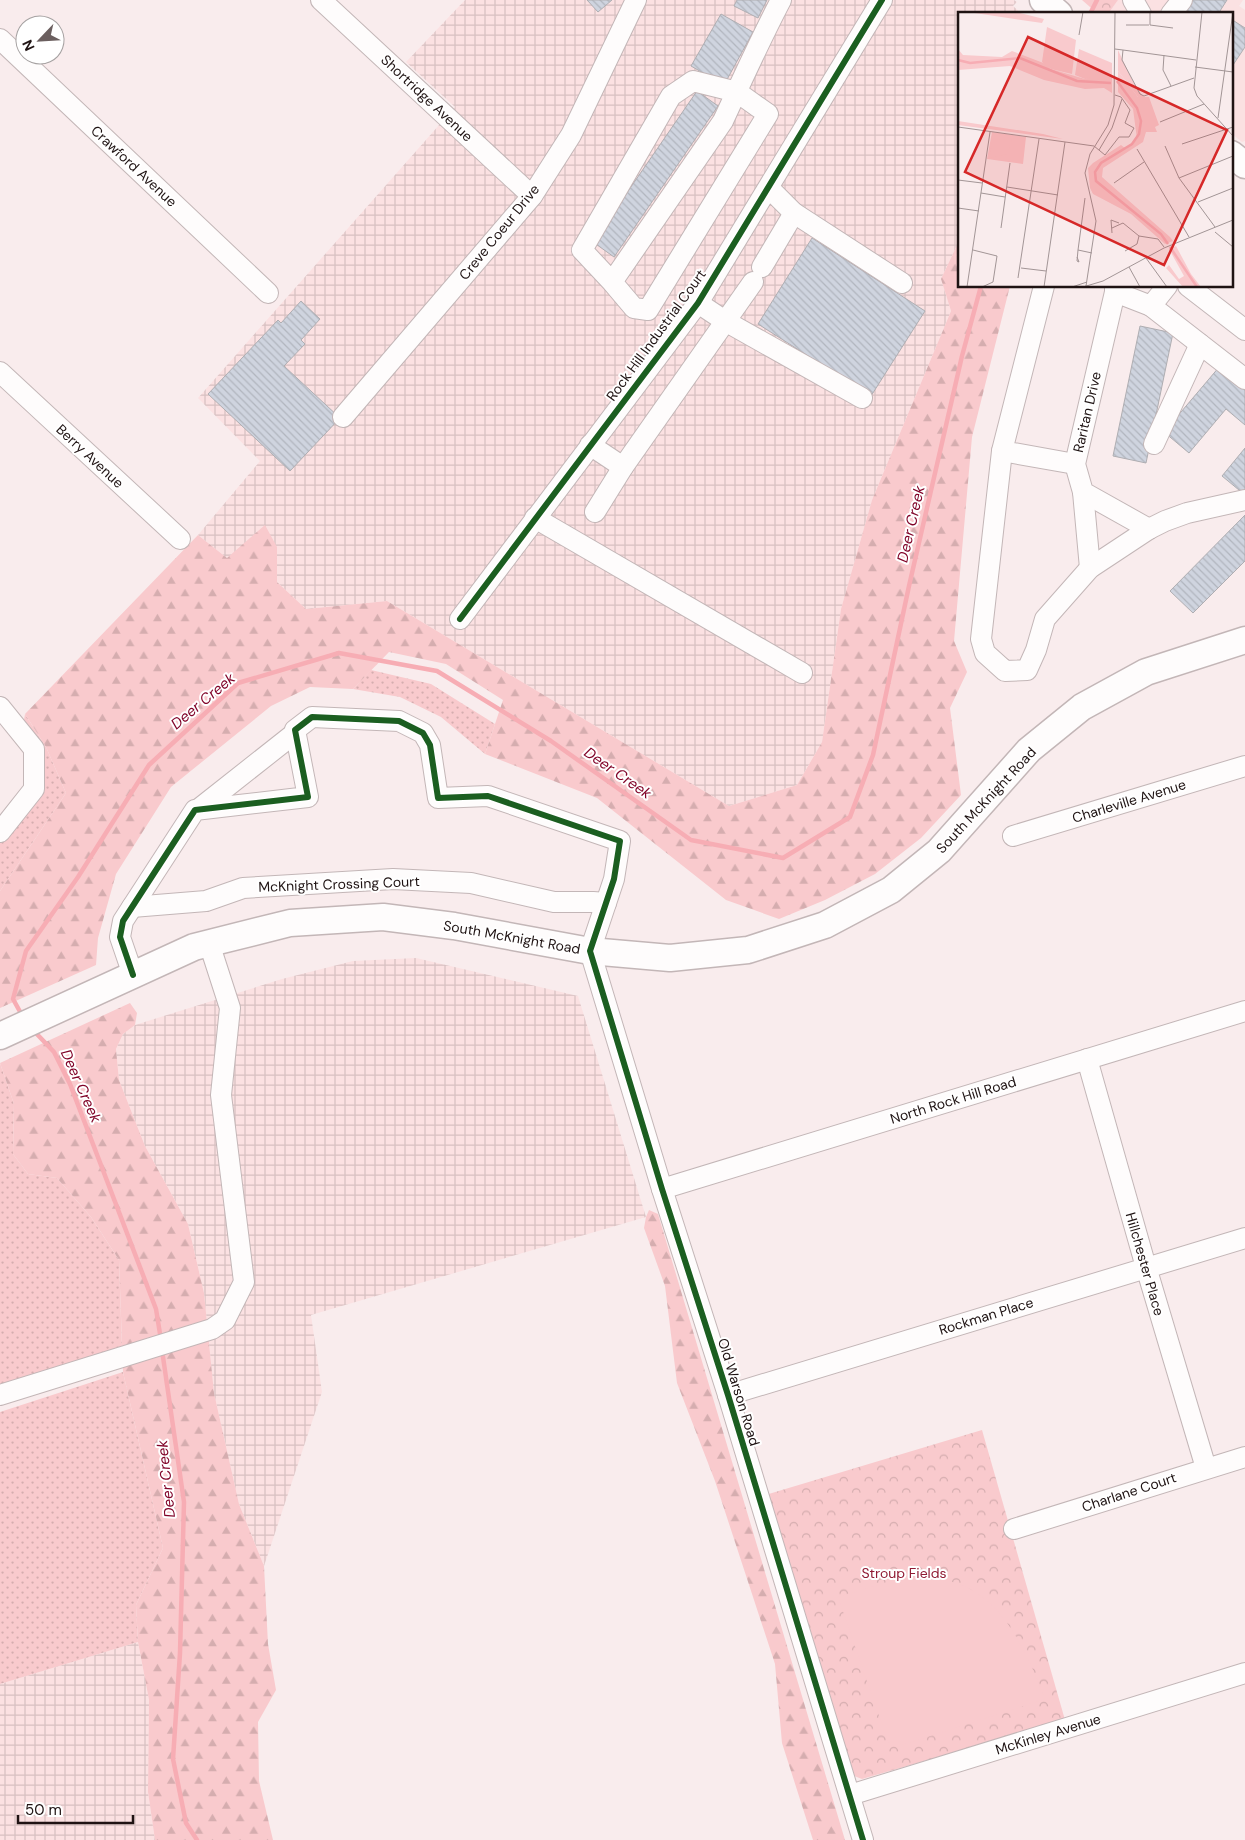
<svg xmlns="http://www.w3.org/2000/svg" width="1245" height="1840" font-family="'DM Sans',sans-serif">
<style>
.built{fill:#fbe1e2}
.industrial{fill:url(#industrial-grid)}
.grass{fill:url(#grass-dots)}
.forest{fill:url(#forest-firs)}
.park{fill:url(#park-crowns)}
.pitch{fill:#f9cacd}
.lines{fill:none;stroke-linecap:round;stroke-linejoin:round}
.stream{stroke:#f7adb4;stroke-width:4.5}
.building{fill:url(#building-back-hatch);stroke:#afaeb2}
.minor-casing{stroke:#c3b6b7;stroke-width:22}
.major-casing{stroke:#c3b6b7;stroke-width:29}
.minor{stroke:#fefcfc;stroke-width:20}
.major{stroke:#fefcfc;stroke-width:26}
.cycleway-casing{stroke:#fff;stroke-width:9}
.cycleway{stroke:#1b5e20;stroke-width:6}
.labels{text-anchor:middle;stroke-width:4;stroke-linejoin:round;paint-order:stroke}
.street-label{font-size:14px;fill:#1f1313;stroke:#fff}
.park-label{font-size:14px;fill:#901b34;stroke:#fff}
.water-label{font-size:15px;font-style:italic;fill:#810429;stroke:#fff}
.inset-river{fill:none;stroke:#f7adb4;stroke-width:2.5}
.inset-road{fill:none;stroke:#a29596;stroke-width:1}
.view{fill:#d62828;fill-opacity:0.15;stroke:#d62828;stroke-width:2.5}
.inset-edge{fill:none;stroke:#1f1313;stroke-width:2.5}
</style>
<defs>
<pattern id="industrial-grid" width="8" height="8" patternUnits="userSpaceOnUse" patternTransform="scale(1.25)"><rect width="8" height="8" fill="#fbe1e2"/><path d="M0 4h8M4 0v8" fill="none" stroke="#d7c0c1"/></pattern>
<pattern id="grass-dots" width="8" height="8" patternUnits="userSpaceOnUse" patternTransform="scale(1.25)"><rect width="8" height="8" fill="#f9cacd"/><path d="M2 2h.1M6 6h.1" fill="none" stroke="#d5adaf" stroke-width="1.8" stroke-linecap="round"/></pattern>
<pattern id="forest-firs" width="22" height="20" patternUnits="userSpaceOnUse" patternTransform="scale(1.25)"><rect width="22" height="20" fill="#f9cacd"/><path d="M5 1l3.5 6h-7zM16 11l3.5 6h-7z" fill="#d5adaf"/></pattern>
<pattern id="park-crowns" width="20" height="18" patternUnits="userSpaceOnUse" patternTransform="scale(1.25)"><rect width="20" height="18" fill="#f9cacd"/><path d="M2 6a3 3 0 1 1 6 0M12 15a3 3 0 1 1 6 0" fill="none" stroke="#d5adaf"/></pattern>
<pattern id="building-back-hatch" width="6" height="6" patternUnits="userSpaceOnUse" patternTransform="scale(1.25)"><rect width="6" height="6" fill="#cfd4df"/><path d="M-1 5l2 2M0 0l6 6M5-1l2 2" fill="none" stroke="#b1b5be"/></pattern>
</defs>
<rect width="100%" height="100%" fill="#f9eced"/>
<polygon class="built" points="1118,0 1243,0 1239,6 1245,10 1245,141 1242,142 1231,133 1231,14 1108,14"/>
<g class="industrial">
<polygon points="465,0 1014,0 1017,2 1013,6 1022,14 959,14 959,241 941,279 951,311 872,500 841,609 822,742 797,785 729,806 387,601 306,609 277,582 277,547 227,558 198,535 260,461 198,398 455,107 406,62"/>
<polygon points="416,958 578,996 646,1217 311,1315 322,1392 264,1566 239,1504 214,1393 204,1293 188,1224 145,1146 119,1080 116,1049 123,1034 135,1025 282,979 353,961"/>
<polygon points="138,1642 149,1700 148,1792 155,1840 0,1840 0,1684"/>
</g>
<g class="grass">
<polygon points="371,670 431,684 495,724 485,754 441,717 400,697 353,689"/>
<polygon points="25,714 46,747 66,793 0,891 0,842 17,821 35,738 24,720"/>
<polygon points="0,1063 14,1104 13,1154 28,1174 57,1178 91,1217 119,1260 122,1347 0,1386"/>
<polygon points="123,1372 163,1548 136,1605 138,1642 0,1684 0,1412"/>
</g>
<g class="forest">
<polygon points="959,241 959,286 1010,286 972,437 954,641 967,672 950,708 961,795 921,838 875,874 825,900 779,919 726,900 597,798 485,754 503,700 446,664 389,652 353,689 310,687 271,706 171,787 116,874 98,938 96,965 0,1008 0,891 66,793 46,747 25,714 198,535 227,558 265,525 277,547 277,582 306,609 387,601 729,806 797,785 822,742 841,609 872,500 951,311 941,279"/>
<polygon points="130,1003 137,1013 135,1025 123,1034 116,1049 119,1080 145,1146 188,1224 204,1293 214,1393 239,1504 264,1566 268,1644 276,1690 258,1722 259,1781 273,1840 155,1840 148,1792 149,1700 138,1642 136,1605 163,1548 123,1372 119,1260 91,1217 57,1178 28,1174 13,1154 14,1104 0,1063"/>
<polygon points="649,1210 658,1214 845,1840 813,1840 782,1743 775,1664 715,1481 677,1383 665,1286 644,1228 646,1217"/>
</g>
<g class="park">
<polygon points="1082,0 1118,0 1108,14 1098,14"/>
<polygon points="982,1430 1065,1720 862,1779 849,1774 762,1496"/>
</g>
<path class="pitch" d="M 926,1576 C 941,1579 957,1582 970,1589 C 1009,1610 1030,1660 1045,1699 L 896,1747 L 888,1742 L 838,1597 L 904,1577 Z"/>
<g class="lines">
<g class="stream">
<polyline points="1090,14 1097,0"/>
<polyline points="23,1017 13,999 26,951 78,877 149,765 238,683 339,653 437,671 551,741 691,840 783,858 850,817 873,755 909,586 962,356 981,286"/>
<polyline points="34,1031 54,1052 70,1084 156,1309 161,1340"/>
<polyline points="162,1350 184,1502 180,1653 173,1759 186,1823 197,1840"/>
</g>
</g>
<g class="building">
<polygon points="587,0 612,0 598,12"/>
<polygon points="737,0 767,0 758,18 734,6"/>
<polygon points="1189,0 1227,0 1220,11 1224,14 1180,14"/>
<polygon points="721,14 753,32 724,85 691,66"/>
<polygon points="1231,19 1245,28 1245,47 1231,68"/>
<polygon points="697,91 718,106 614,257 593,242"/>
<polygon points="812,238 925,311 871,396 758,324"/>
<polygon points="301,301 320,319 301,340 305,344 284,366 340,418 290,471 208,394 278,320 281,323"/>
<polygon points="1140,326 1173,333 1146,463 1113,456"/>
<polygon points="1220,366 1245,387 1245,425 1226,409 1189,453 1164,432"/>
<polygon points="1245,448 1245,495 1222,476"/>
<polygon points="1245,515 1245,561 1193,613 1170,591"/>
</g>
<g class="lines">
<g class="minor-casing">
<g id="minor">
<polyline points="321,0 532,196"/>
<polyline points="1133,0 1141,14"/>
<polyline points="1171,14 1182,0"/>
<polyline points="0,39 268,293"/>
<polyline points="769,188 794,213 902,283"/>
<polyline points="762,267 794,213"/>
<path d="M 612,282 L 582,250 L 671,96 L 693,81 L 737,92 L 768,114 L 648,310 L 634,308 L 612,282 L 723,121 C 742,80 760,40 781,0"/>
<polyline points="1044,286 1002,451 1075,464"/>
<polyline points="1115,286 1115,292 1075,464 1083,492 1149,529"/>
<polyline points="1188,286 1245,330"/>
<polyline points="1115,292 1151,306 1167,286"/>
<polyline points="698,303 725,321 862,398"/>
<polyline points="1151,306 1245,379"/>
<polyline points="0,372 180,539"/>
<polyline points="343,417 532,196 571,135 636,0"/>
<polyline points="1154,444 1200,344"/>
<polyline points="590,445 623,467"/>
<polyline points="1002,451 981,639 985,653 1005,671 1027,670 1036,650 1045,619 1090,568 1149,529 1165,521 1187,513 1245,500"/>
<polyline points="1083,492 1090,568"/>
<polyline points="595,512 623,467 753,282"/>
<polyline points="535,518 802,673"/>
<polyline points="460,619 698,303 882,0"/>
<polyline points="0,707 34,749 34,789 0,832"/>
<polyline points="200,808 295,733"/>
<polyline points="1013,836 1245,766"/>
<polyline points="132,907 206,901 243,888 393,879 471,883 554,902 593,902 606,903"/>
<polyline points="133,975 120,937 123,921 195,810 308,797 295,730 312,717 399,721 423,733 430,745 438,798 488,796 620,841 614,879 590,951 662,1189 728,1395 863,1840"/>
<polyline points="1087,1059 1146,1267 1206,1468"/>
<polyline points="662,1189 1245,1011"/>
<polyline points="0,1395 212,1329 225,1320 244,1282 221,1095 230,1008 209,943"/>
<polyline points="728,1395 1245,1238"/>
<polyline points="1014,1529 1245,1457"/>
<polyline points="850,1795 1245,1673"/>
</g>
</g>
<g class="major-casing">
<g id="major">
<polyline points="1043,0 1059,14"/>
<polyline points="1231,154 1245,165"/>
<polyline points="0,1036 194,947 290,923 383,917 454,926 590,951 670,958 748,950 825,925 891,890 939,851 1029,750 1082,707 1146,672 1245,640"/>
</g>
</g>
<use href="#minor" class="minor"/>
<use href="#major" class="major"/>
<g class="cycleway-casing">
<g id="cycleway">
<polyline points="460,619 698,303 882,0"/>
<polyline points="133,975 120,937 123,921 195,810 308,797 295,730 312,717 399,721 423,733 430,745 438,798 488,796 620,841 614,879 590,951 662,1189 728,1395 863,1840"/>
</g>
</g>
<use href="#cycleway" class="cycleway"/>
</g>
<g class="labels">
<g class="street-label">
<text transform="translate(427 98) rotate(43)" y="5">Shortridge Avenue</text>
<text transform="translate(134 166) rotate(43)" y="5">Crawford Avenue</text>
<text transform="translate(499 232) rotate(-51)" y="5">Creve Coeur Drive</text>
<text transform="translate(656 335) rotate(-54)" y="5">Rock Hill Industrial Court</text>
<text transform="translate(1087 412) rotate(-77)" y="5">Raritan Drive</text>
<text transform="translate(90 456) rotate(43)" y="5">Berry Avenue</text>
<text transform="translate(986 800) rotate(-47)" y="5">South McKnight Road</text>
<text transform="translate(1129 801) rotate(-17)" y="5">Charleville Avenue</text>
<text transform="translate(339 884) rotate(-2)" y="5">McKnight Crossing Court</text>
<text transform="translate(512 937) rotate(10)" y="5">South McKnight Road</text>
<text transform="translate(953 1100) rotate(-17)" y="5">North Rock Hill Road</text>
<text transform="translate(1145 1264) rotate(74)" y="5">Hillchester Place</text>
<text transform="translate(986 1316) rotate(-17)" y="5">Rockman Place</text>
<text transform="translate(739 1392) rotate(73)" y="5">Old Warson Road</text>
<text transform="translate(1129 1492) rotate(-18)" y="5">Charlane Court</text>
<text transform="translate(1048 1734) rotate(-17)" y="5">McKinley Avenue</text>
</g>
<g class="park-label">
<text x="904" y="1578">Stroup Fields</text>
</g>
<g class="water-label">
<text transform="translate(911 524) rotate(-77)" y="5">Deer Creek</text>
<text transform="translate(203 701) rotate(-40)" y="5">Deer Creek</text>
<text transform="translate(618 773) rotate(35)" y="5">Deer Creek</text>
<text transform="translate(81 1086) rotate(66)" y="5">Deer Creek</text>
<text transform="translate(166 1479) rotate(-96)" y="5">Deer Creek</text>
</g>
</g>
<g transform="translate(958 12)">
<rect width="275" height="275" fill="#f9eced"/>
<path d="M 89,15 L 118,28 L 114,62 L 93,57 L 84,50 ZM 121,37 L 154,51 L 154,64 L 127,67 L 117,63 ZM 160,38 L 178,76 L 186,85 L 191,85 L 180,85 L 160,59 Z" fill="#f9cacd"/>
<path d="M 10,0 L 58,0 L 86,7 L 84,11 ZM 0,37 L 5,43 L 44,45 L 54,39 L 88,52 L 93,57 L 127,67 L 143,61 L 154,64 L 154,81 L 146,76 L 127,77 L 86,68 L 52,54 L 0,58 ZM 160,59 L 180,85 L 191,85 L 201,113 L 197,115 L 199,120 L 188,120 L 185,130 L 145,156 L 144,165 L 212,225 L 215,229 L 207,232 L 173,202 L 135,182 L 132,176 L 130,156 L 135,151 L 163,133 L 168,137 L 179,127 L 175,97 L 160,80 ZM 0,109 L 85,122 L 105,127 L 0,113 Z" fill="#f9cacd"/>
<path d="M 34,120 L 68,125 L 65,152 L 29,147 ZM 218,234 L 233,262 L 243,275 L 225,275 L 208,256 L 211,253 L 221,267 L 226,264 L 211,237 Z" fill="#f9cacd"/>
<path d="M 34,127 L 54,128 L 49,142 L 32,146 Z" fill="#f9cacd"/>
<path class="inset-river" d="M 0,48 L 12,51 L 62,46 L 119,69 L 153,71M 159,69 L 179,96 L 183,109 L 181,122 L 174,132 L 143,151 L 137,160 L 138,169 L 203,222 L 210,232M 212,235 L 239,275"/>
<path class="inset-road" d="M 192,0 L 192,13 L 215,16M 244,0 L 236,76 L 239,84 L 275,124M 168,13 L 191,13M 121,23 L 125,0M 157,37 L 165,38 L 164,48 L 182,82 L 186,84 L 236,66M 165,38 L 238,48M 206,43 L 205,58 L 213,74M 237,55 L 275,60M 260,106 L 275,0M 202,110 L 246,92M 0,115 L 136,134 L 147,143 L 161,125 L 171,125 L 176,116 L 167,111 L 172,98 L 163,85 L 157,83M 224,132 L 275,115M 207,134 L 221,166 L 257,215M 179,137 L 231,225M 141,138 L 154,116 L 164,87M 221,166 L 275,144M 0,168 L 24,171M 156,171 L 186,150M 49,175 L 100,183M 23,181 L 47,185M 127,186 L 120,238 L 134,241M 240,190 L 275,176M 0,196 L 21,199M 43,216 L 52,151M 154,216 L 165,211 L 181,224 L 200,227 L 206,235M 257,220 L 275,235M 154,221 L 153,208 L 161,211M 15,238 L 39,244 L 35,270 L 24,275M 167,239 L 179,232 L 181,224M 119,245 L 121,250 L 119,249 L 120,238M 188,246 L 209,275M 171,255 L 182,275M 63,256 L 88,259M 60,266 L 81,127M 128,274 L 138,209 L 127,161 L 132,142 L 150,113 L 156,93 L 157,0M 9,275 L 32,120M 86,275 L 107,130M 114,275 L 129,270M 125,275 L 145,269 L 206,236 L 275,208"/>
<path class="view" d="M 70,25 L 269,118 L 206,253 L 7,160 Z"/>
<rect width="275" height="275" class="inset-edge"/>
</g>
<g transform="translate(40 40) rotate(245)"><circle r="24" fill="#ffffff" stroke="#a5a1a1"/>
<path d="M0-4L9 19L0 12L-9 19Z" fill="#6b5f5f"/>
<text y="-8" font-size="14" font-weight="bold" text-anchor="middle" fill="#1f1313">N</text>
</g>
<path d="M18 1815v8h115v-8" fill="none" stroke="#1f1313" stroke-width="2.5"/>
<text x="25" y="1815" font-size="15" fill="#1f1313" stroke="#ffffff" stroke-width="4" paint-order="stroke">50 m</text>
</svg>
